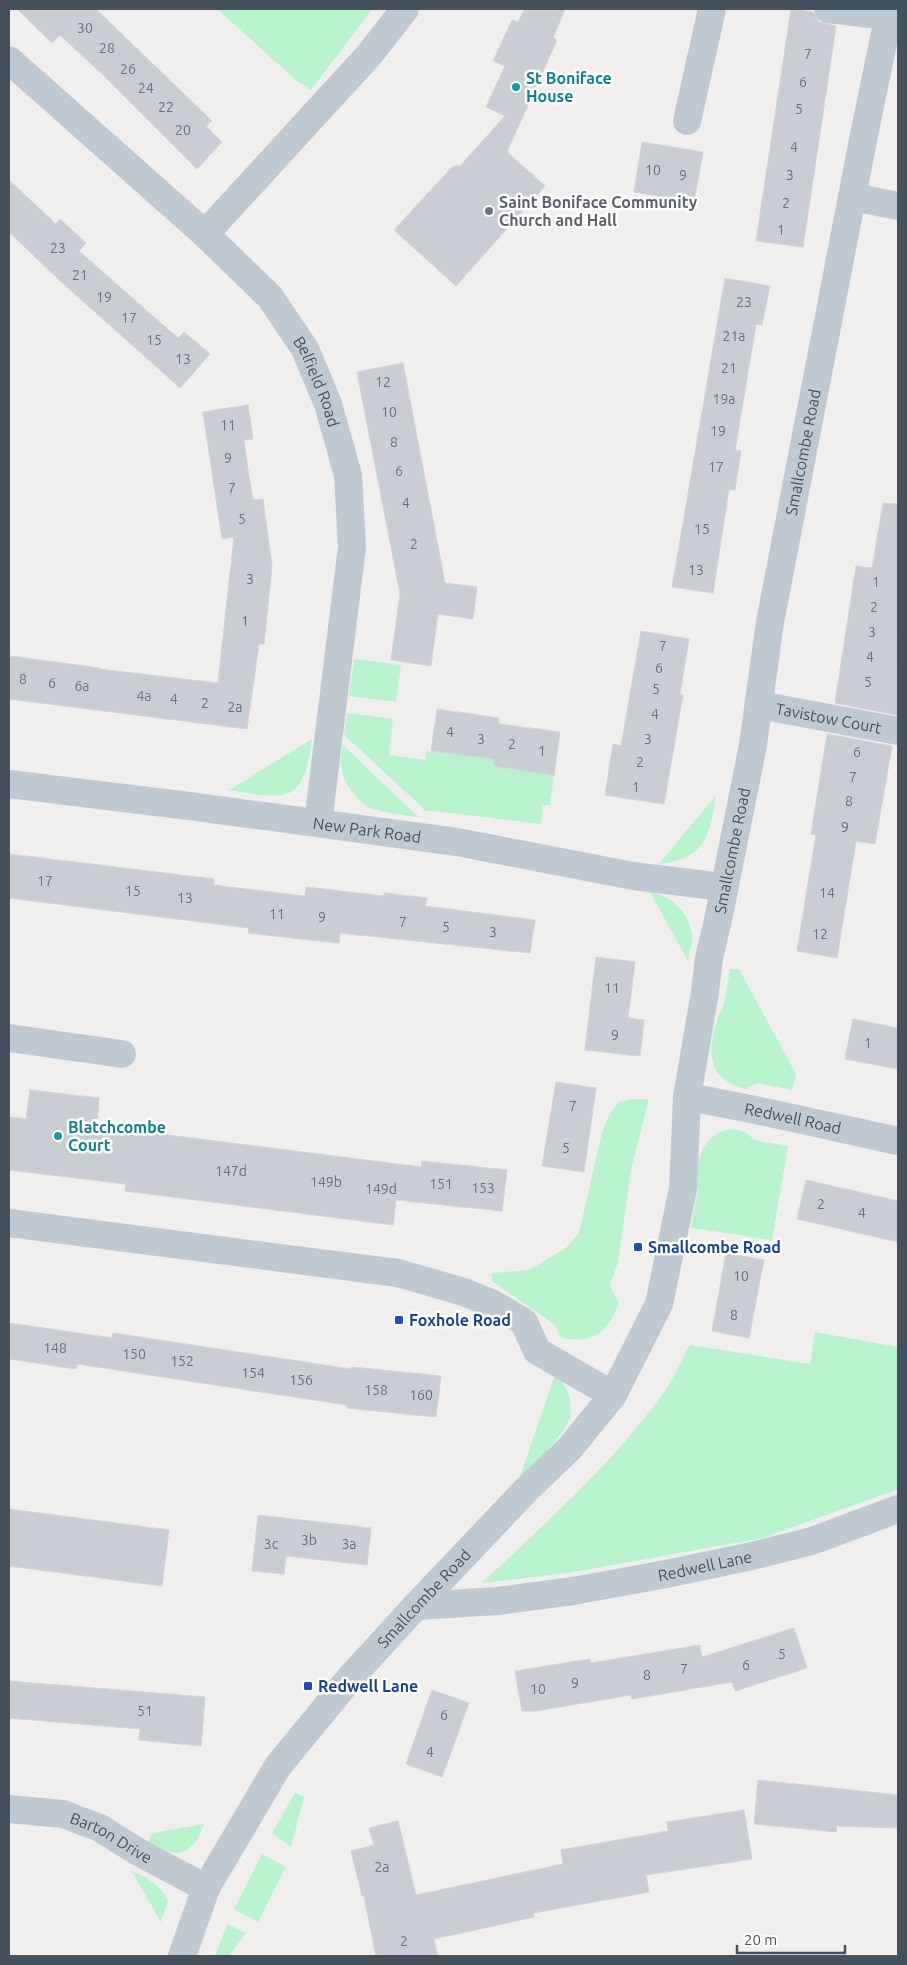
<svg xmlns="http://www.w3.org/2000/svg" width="907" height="1965" font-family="Ubuntu,sans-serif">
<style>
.green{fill:#b9f3ce}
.building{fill:#cacdd4;stroke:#d2d4db}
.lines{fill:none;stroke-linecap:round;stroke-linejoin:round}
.minor{stroke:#bec9d2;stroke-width:28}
.culture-dot{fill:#0f9aa8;stroke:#fff;stroke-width:2}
.worship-dot{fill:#6b7280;stroke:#fff;stroke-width:2}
.transit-dot{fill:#1a4fb4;stroke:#fff;stroke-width:2}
.labels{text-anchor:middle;stroke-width:5;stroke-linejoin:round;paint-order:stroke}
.number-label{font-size:14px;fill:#66717b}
.culture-label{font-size:16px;font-weight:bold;fill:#0d838f;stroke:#fff;text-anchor:start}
.worship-label{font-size:16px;font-weight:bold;fill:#5b616d;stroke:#fff;text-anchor:start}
.street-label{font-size:16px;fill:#45525d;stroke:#fff}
.transit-label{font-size:16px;font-weight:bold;fill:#164399;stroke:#fff;text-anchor:start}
</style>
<rect width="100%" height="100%" fill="#f1eeee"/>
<g class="green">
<polygon points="217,9 372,9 311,90 297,81"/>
<polygon points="354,659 401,665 396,702 349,696"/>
<polygon points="347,713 393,719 389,755 425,760 426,751 494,759 494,766 554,775 550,805 543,805 541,824 423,810 423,808 344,735"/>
<path d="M 312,739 C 303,806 287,799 229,790 Z"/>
<path d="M 343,745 L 418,817 C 402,815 386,813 371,808 C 365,807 360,801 356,796 C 341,779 339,768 343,745 Z"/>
<path d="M 716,795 C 710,836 705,859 659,864 Z"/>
<path d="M 650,892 C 670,895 689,912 692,934 C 693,942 689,952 688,961 Z"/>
<path d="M 730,969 L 739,969 L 796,1074 L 792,1090 L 757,1083 L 744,1089 C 706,1077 707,1051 718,1017 C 719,1013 723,1008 724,1003 C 727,992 728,980 730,969 Z"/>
<path d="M 633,1099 L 649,1099 L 631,1170 L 618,1262 L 610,1285 L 619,1303 C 606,1334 594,1344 561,1338 L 555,1325 L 492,1281 L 492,1273 L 529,1270 L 566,1248 L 579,1233 L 602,1132 L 610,1113 L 619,1102 Z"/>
<path d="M 733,1129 L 746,1132 L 754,1140 L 788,1146 L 772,1240 L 691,1228 L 698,1188 L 694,1185 C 697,1167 699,1146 715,1135 C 719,1131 728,1130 733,1129 Z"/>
<path d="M 815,1332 L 898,1347 L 898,1489 L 763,1538 L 568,1573 L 482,1583 C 546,1522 613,1464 664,1392 C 674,1378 681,1360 690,1345 L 810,1364 Z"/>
<path d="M 554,1377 C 557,1379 561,1381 563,1383 C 570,1391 573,1411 569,1420 C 560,1441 534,1463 519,1480 Z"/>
<polygon points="295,1793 304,1797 291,1847 272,1833"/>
<path d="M 204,1824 C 199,1837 192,1854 174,1853 C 166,1852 155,1845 148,1842 L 152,1833 Z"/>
<polygon points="262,1854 286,1867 258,1922 234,1909"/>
<path d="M 131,1870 C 146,1878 161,1884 168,1901 L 161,1922 Z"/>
<polygon points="227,1924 246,1933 229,1956 215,1956"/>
</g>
<g class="building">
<polygon points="17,9 96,9 212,121 206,126 222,142 197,169 103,75 60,35 52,43"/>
<polygon points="525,9 565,9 553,38 557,40 507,152 545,186 456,286 394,230 453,166 460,166 505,116 486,107 505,66 493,61 512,20 518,22"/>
<polygon points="791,9 813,12 819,22 836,26 803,247 756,241"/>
<polygon points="642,142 703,152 694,202 634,192"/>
<polygon points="9,180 56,224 60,219 86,243 79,251 178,338 184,332 210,354 180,388 57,278 9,232"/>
<polygon points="725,278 770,286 762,325 756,324 735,450 741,451 735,490 729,489 713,593 672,587"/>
<polygon points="403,363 445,583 477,587 473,619 438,614 431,666 391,660 400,594 357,372"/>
<polygon points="248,405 253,439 244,440 248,470 253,500 263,499 272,566 264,644 259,644 247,729 9,699 9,656 100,668 99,669 218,683 234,537 222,539 203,412"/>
<polygon points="883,503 898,504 897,715 835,703 856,566 872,568"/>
<polygon points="641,631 689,639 680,694 683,695 664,804 605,795 613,744 621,746"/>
<polygon points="437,709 499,718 499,724 560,732 554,775 494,766 494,759 431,751"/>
<polygon points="827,734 892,746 875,844 856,841 837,958 797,951 816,835 811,834"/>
<polygon points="9,854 214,879 213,885 305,896 306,887 384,896 384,893 427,898 425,906 535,920 530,953 340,933 339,943 300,939 248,933 249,928 9,898"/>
<polygon points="596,957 635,962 628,1018 644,1020 640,1056 585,1050"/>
<polygon points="853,1019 898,1028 898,1069 845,1059"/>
<polygon points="556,1082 596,1088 584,1172 542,1166"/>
<polygon points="30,1090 99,1098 97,1126 421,1167 422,1161 507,1170 502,1211 396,1200 393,1225 125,1191 126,1184 9,1170 9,1117 26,1119"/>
<polygon points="806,1180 898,1201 898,1242 797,1219"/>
<polygon points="726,1253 764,1260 749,1338 712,1331"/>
<polygon points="9,1323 112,1338 113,1333 351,1369 352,1367 441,1376 436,1417 347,1408 347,1405 77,1364 76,1369 9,1359"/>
<polygon points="9,1509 169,1530 162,1586 9,1566"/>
<polygon points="258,1515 371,1528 367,1565 286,1556 284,1574 252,1571"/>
<polygon points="794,1628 807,1668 735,1691 732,1682 632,1699 631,1695 535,1711 522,1711 515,1671 590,1659 591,1663 700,1645 702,1657"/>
<polygon points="9,1681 205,1697 201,1746 139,1740 140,1729 9,1718"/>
<polygon points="432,1690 469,1703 442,1777 406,1764"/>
<polygon points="758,1780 898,1795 898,1828 837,1826 836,1832 754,1824"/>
<polygon points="744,1810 752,1859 646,1875 649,1892 533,1913 534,1917 434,1939 438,1956 376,1956 364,1896 362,1896 351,1851 374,1845 369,1828 398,1821 416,1895 563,1864 561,1850 668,1831 667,1822"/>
</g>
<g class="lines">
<g class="minor">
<polyline points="828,9 888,16"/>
<path id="s1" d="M 9,60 L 205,234 L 270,297 L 305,349 L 328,404 L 348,475 L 352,547 L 318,823"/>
<polyline points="687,121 712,9"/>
<polyline points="852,197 898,206"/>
<polyline points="205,234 369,55 405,9"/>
<path id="s2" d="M 759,705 L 898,731"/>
<path id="s3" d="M 9,784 L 189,806 L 457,842 L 633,876 L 723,887"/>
<polyline points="9,1038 122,1054"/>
<path id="s4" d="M 687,1097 C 758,1109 828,1126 898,1141"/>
<polyline points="9,1223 398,1273 464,1292 493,1304 524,1322 537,1351 613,1395"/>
<path id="s5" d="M 416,1606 L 497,1601 L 573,1591 L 666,1574 L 752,1556 L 812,1541 L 898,1509"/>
<path id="s6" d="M 9,1809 L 63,1814 L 100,1828 L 138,1852 L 206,1888"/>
<path id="s7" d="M 182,1956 L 206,1888 L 278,1766 L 351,1677 L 416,1606 L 525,1491 L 570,1448 L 613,1395 L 659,1304 L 683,1189 L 687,1097 L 705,992 L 709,958 L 718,920 L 753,745 L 770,622 L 863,140 L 890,9"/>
</g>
</g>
<g class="culture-dot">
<circle cx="516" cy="87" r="5"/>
<circle cx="58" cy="1136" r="5"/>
</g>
<circle class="worship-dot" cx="489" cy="211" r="5"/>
<g class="transit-dot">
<rect x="633" y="1242" width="10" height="10" rx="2.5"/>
<rect x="394" y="1315" width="10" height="10" rx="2.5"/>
<rect x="303" y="1681" width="10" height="10" rx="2.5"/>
</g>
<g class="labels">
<g class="number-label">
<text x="85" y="33">30</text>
<text x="107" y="53">28</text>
<text x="808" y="59">7</text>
<text x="128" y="74">26</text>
<text x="803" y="87">6</text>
<text x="146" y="93">24</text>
<text x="166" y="112">22</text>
<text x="799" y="114">5</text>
<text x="183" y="135">20</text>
<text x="794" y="152">4</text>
<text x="653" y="175">10</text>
<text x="683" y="180">9</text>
<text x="790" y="180">3</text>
<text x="786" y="208">2</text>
<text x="781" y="235">1</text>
<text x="58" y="253">23</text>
<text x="80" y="280">21</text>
<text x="104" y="302">19</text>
<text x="744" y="307">23</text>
<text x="129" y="323">17</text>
<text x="734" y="341">21a</text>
<text x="154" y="345">15</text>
<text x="183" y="364">13</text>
<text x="729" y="373">21</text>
<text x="383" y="387">12</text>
<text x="724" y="404">19a</text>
<text x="389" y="417">10</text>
<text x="228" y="430">11</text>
<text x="718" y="436">19</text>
<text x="394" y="447">8</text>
<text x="228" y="463">9</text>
<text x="716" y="472">17</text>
<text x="399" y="476">6</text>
<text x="232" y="493">7</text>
<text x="406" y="508">4</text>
<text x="242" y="524">5</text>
<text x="702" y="534">15</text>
<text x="414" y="549">2</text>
<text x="696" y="575">13</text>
<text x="250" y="584">3</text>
<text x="876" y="587">1</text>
<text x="874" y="612">2</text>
<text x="245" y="626">1</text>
<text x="872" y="637">3</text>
<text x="663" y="651">7</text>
<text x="870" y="662">4</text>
<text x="659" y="673">6</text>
<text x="23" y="684">8</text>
<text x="868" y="687">5</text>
<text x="52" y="688">6</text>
<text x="82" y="691">6a</text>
<text x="656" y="694">5</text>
<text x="144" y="701">4a</text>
<text x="174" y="704">4</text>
<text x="205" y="708">2</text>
<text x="235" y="712">2a</text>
<text x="655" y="719">4</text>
<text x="450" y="737">4</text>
<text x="481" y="744">3</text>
<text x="648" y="744">3</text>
<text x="512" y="749">2</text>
<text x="542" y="756">1</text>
<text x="857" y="757">6</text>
<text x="640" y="767">2</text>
<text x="853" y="782">7</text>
<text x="636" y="792">1</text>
<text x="849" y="806">8</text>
<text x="845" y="832">9</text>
<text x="45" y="886">17</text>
<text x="133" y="896">15</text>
<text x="827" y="898">14</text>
<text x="185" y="903">13</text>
<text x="277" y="919">11</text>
<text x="322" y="922">9</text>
<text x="403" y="927">7</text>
<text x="446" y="932">5</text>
<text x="493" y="937">3</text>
<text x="820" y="939">12</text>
<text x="612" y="993">11</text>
<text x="615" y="1040">9</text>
<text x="868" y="1048">1</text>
<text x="573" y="1111">7</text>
<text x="566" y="1153">5</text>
<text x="231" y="1176">147d</text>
<text x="326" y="1187">149b</text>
<text x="441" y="1189">151</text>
<text x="483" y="1193">153</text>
<text x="381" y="1194">149d</text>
<text x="821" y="1209">2</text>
<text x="862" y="1218">4</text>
<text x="741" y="1281">10</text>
<text x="734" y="1320">8</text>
<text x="55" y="1353">148</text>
<text x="134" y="1359">150</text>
<text x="182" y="1366">152</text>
<text x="253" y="1378">154</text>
<text x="301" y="1385">156</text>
<text x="376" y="1395">158</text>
<text x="421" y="1400">160</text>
<text x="309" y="1545">3b</text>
<text x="271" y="1549">3c</text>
<text x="349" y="1549">3a</text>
<text x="782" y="1659">5</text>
<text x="746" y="1670">6</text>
<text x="684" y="1674">7</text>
<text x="647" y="1680">8</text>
<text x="575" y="1688">9</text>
<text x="538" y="1694">10</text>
<text x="145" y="1716">51</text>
<text x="444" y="1720">6</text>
<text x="430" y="1757">4</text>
<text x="382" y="1872">2a</text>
<text x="404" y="1946">2</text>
</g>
<g class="culture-label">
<text x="526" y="84">St Boniface<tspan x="526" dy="18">House</tspan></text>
<text x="68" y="1133">Blatchcombe<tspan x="68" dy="18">Court</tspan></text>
</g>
<g class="worship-label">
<text x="499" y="208">Saint Boniface Community<tspan x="499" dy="18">Church and Hall</tspan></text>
</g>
<g class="street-label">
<text dy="6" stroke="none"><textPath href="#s1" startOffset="450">Belfield Road</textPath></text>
<text dy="6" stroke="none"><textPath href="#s7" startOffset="1681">Smallcombe Road</textPath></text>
<text dy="6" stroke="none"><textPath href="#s2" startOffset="71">Tavistow Court</textPath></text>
<text dy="6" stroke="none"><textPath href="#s3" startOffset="361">New Park Road</textPath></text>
<text dy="6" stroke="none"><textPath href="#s7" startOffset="1276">Smallcombe Road</textPath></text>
<text dy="6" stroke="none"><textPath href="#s4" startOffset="108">Redwell Road</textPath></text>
<text dy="6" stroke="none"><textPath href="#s5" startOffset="292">Redwell Lane</textPath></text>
<text dy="6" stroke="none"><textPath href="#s7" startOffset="436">Smallcombe Road</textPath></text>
<text dy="6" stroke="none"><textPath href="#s6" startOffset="108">Barton Drive</textPath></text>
</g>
<g class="transit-label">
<text x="648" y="1253">Smallcombe Road</text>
<text x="409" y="1326">Foxhole Road</text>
<text x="318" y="1692">Redwell Lane</text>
</g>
</g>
<rect width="907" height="1965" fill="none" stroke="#45525d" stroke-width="20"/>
<path d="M737 1945v8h108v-8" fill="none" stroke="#45525d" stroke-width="2.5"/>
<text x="744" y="1945" font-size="15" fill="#45525d" stroke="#ffffff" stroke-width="4" paint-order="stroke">20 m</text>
</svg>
